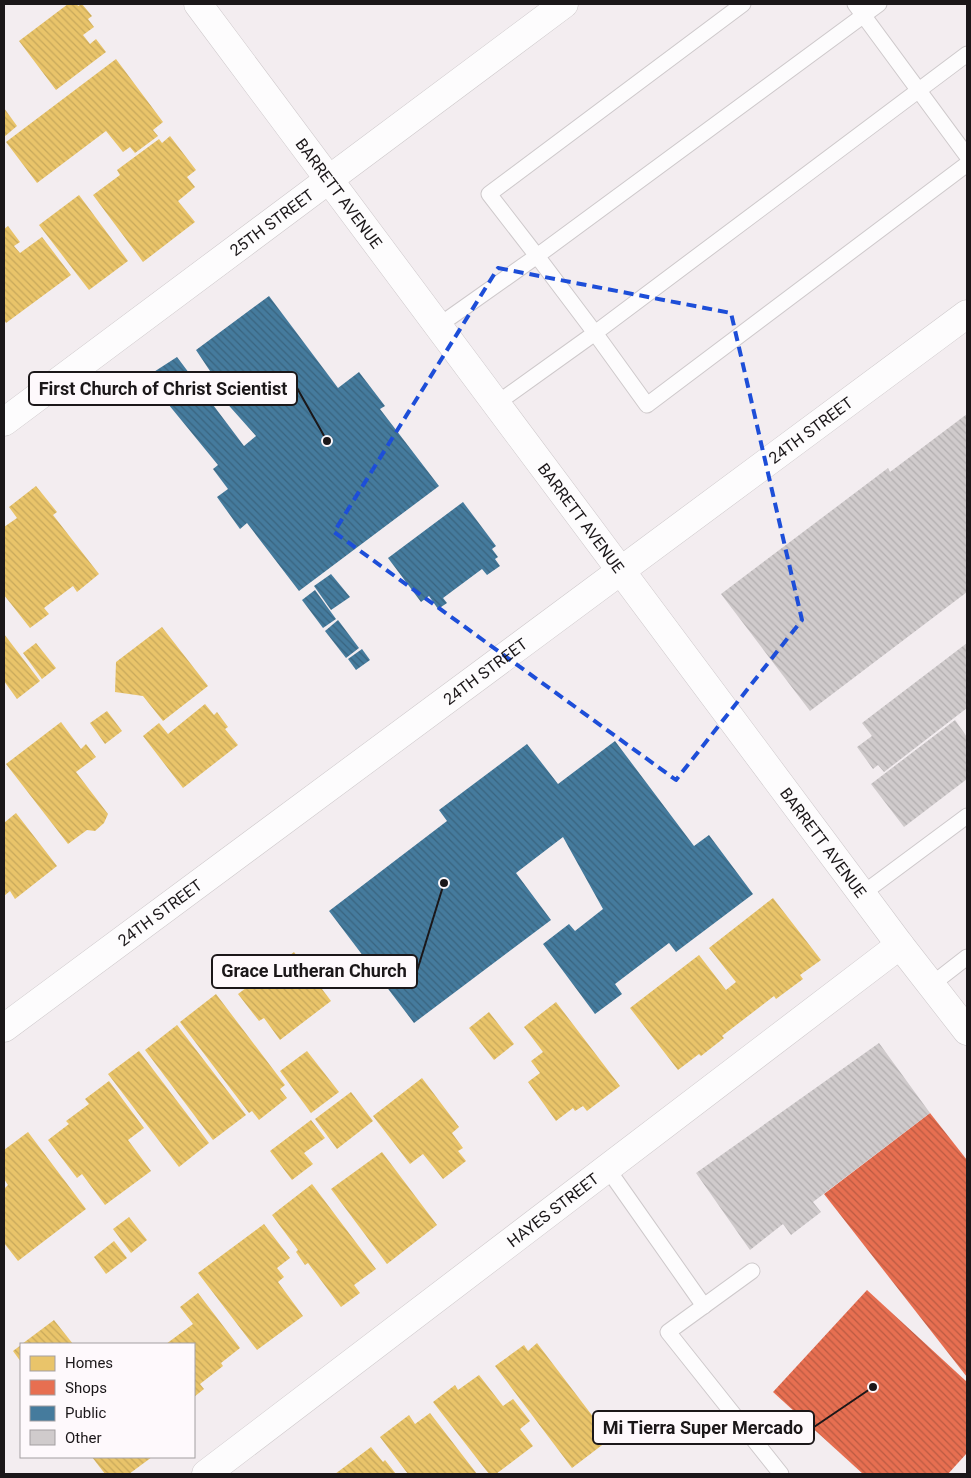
<svg xmlns="http://www.w3.org/2000/svg" width="971" height="1478" font-family="Roboto,sans-serif">
<style>
.homes{fill:url(#homes-back-hatch)}
.shops{fill:url(#shops-back-hatch)}
.public{fill:url(#public-back-hatch)}
.building{fill:url(#building-back-hatch)}
.lines{fill:none;stroke-linecap:round;stroke-linejoin:round}
.service-casing{stroke:#cec9cb;stroke-width:17}
.minor-casing{stroke:#cec9cb;stroke-width:29}
.secondary-casing{stroke:#cec9cb;stroke-width:29}
.service{stroke:#fdfcfd;stroke-width:15}
.minor{stroke:#fdfcfd;stroke-width:28}
.secondary{stroke:#fdfcfd;stroke-width:28}
.marked{fill:none;stroke:#1d4ed8;stroke-width:4;stroke-dasharray:10 6;stroke-linejoin:round}
.labels{text-anchor:middle;stroke-width:5;stroke-linejoin:round;paint-order:stroke}
.street-label{font-size:16px;fill:#1b1719;stroke:#fef9fc}
.leader{fill:none;stroke:#1b1719;stroke-width:2}
.callout-dot{fill:#1b1719;stroke:#fef9fc;stroke-width:2}
.callout{fill:#fef9fc;stroke:#1b1719;stroke-width:2}
.callout-label{font-size:18px;text-anchor:middle;font-weight:bold;fill:#1b1719}
</style>
<defs>
<pattern id="homes-back-hatch" width="6" height="6" patternUnits="userSpaceOnUse" patternTransform="scale(1.25)"><rect width="6" height="6" fill="#e9c46a"/><path d="M-1 5l2 2M0 0l6 6M5-1l2 2" fill="none" stroke="#c7a85b"/></pattern>
<pattern id="shops-back-hatch" width="6" height="6" patternUnits="userSpaceOnUse" patternTransform="scale(1.25)"><rect width="6" height="6" fill="#e76f51"/><path d="M-1 5l2 2M0 0l6 6M5-1l2 2" fill="none" stroke="#ba5a42"/></pattern>
<pattern id="public-back-hatch" width="6" height="6" patternUnits="userSpaceOnUse" patternTransform="scale(1.25)"><rect width="6" height="6" fill="#457b9d"/><path d="M-1 5l2 2M0 0l6 6M5-1l2 2" fill="none" stroke="#39647f"/></pattern>
<pattern id="building-back-hatch" width="6" height="6" patternUnits="userSpaceOnUse" patternTransform="scale(1.25)"><rect width="6" height="6" fill="#d0cbcc"/><path d="M-1 5l2 2M0 0l6 6M5-1l2 2" fill="none" stroke="#b2aeaf"/></pattern>
</defs>
<rect width="100%" height="100%" fill="#f3edf0"/>
<g class="homes">
<polygon points="68,4 77,4 78,6 82,4 92,16 88,19 94,27 83,35 90,44 96,39 106,52 56,90 19,41"/>
<polygon points="116,59 163,122 153,130 158,136 135,153 130,147 123,152 106,131 37,183 6,142"/>
<polygon points="4,108 17,126 4,137"/>
<polygon points="170,136 196,170 187,177 195,187 178,201 195,222 143,262 93,195 120,175 117,170 159,139 162,143"/>
<polygon points="79,195 128,261 89,290 39,225"/>
<polygon points="8,226 20,242 14,246 20,253 42,237 71,275 6,323 4,320 4,229"/>
<polygon points="36,486 57,512 53,515 99,574 77,592 73,586 44,608 49,614 30,628 4,595 4,527 17,518 9,507"/>
<polygon points="162,627 208,686 163,721 143,696 115,692 116,662"/>
<polygon points="4,634 40,681 17,699 4,681"/>
<polygon points="36,643 56,668 42,679 23,653"/>
<polygon points="205,704 214,715 217,712 228,727 225,729 238,745 183,788 143,736 159,723 168,734"/>
<polygon points="107,711 122,731 105,744 90,723"/>
<polygon points="61,722 81,749 86,744 96,757 76,772 108,814 104,823 95,831 87,830 68,844 6,764"/>
<polygon points="16,813 57,866 15,899 10,891 4,896 4,821 5,822"/>
<polygon points="773,898 821,960 800,975 803,979 776,999 774,996 722,1036 724,1038 701,1056 699,1054 678,1070 630,1008 699,955 726,990 736,982 709,948"/>
<polygon points="294,952 331,1001 280,1040 264,1018 259,1021 238,994"/>
<polygon points="216,994 285,1085 280,1089 287,1098 259,1120 252,1111 249,1113 180,1022"/>
<polygon points="556,1002 620,1086 587,1111 583,1106 575,1111 573,1108 556,1121 528,1082 540,1073 531,1061 543,1052 524,1027"/>
<polygon points="489,1012 514,1044 494,1060 469,1028"/>
<polygon points="177,1025 246,1115 213,1140 145,1050"/>
<polygon points="139,1051 209,1143 179,1167 108,1074"/>
<polygon points="307,1051 339,1092 311,1113 280,1071"/>
<polygon points="422,1078 459,1127 452,1133 463,1148 458,1151 466,1161 443,1179 423,1154 410,1164 373,1116"/>
<polygon points="109,1081 144,1128 128,1140 151,1171 105,1205 82,1174 77,1178 48,1140 69,1124 66,1121 89,1104 85,1099"/>
<polygon points="351,1092 373,1121 337,1149 315,1119"/>
<polygon points="311,1120 325,1138 304,1153 313,1164 292,1180 270,1151"/>
<polygon points="28,1132 86,1209 18,1261 4,1243 4,1189 8,1185 4,1179 4,1150"/>
<polygon points="382,1152 437,1225 387,1264 331,1189"/>
<polygon points="312,1184 376,1269 354,1285 360,1293 341,1307 308,1263 305,1265 296,1252 298,1250 272,1215"/>
<polygon points="129,1217 147,1240 131,1253 113,1229"/>
<polygon points="264,1224 290,1258 277,1268 284,1277 278,1282 303,1316 257,1350 198,1273"/>
<polygon points="114,1241 127,1258 106,1274 94,1257"/>
<polygon points="198,1293 240,1348 221,1363 223,1366 200,1384 204,1389 194,1397 194,1344 166,1344 193,1324 180,1307"/>
<polygon points="54,1320 73,1344 22,1344"/>
<polygon points="537,1343 610,1439 572,1468 495,1366 524,1345 528,1351"/>
<polygon points="21,1345 21,1362 13,1351"/>
<polygon points="479,1375 503,1406 513,1399 530,1421 520,1429 533,1446 496,1474 489,1474 433,1402 455,1385 458,1390"/>
<polygon points="430,1413 477,1474 408,1474 380,1437 409,1415 415,1424"/>
<polygon points="371,1447 383,1462 385,1460 396,1474 335,1474"/>
<polygon points="92,1457 152,1457 129,1474 105,1474"/>
</g>
<g class="shops">
<polygon points="930,1113 967,1160 967,1377 824,1194"/>
<polygon points="867,1290 967,1382 967,1453 948,1474 863,1474 773,1392"/>
</g>
<g class="public">
<polygon points="269,296 338,388 359,372 385,406 380,409 439,486 299,591 247,523 240,529 217,497 228,489 213,469 218,465 146,377 177,357 244,446 256,436 207,381 212,374 196,350"/>
<polygon points="463,502 496,546 492,549 498,557 495,559 500,566 487,575 482,569 443,598 447,603 438,609 429,596 421,602 388,558"/>
<polygon points="331,574 350,597 331,610 314,586"/>
<polygon points="315,590 336,619 323,628 302,600"/>
<polygon points="338,620 359,648 346,658 325,631"/>
<polygon points="362,649 370,660 356,670 348,659"/>
<polygon points="615,741 694,846 709,835 753,894 676,952 669,943 615,984 622,994 595,1014 543,944 569,924 575,931 603,909 563,837 516,873 551,920 414,1023 329,911 447,821 439,810 527,744 558,784"/>
</g>
<g class="building">
<polygon points="967,414 967,592 810,711 721,594 888,468 890,472"/>
<polygon points="967,643 967,708 884,772 878,765 873,769 857,747 872,736 862,723"/>
<polygon points="955,720 967,737 967,779 904,827 871,784"/>
<polygon points="879,1043 930,1113 813,1202 821,1212 791,1235 783,1224 750,1250 696,1173"/>
</g>
<g class="lines">
<g class="service-casing">
<g id="service">
<polyline points="743,4 489,194 537,256 879,4"/>
<polyline points="855,4 967,156"/>
<polyline points="967,54 595,333 647,405 967,164"/>
<polyline points="438,326 537,256 595,333 496,404"/>
<polyline points="862,894 967,816"/>
<polyline points="931,985 967,957"/>
<polyline points="607,1168 704,1306"/>
<polyline points="752,1271 668,1332 781,1474"/>
</g>
</g>
<g class="minor-casing">
<g id="minor">
<path id="s1" d="M 4,422 L 564,4"/>
<path id="s2" d="M 4,1028 L 967,314"/>
<path id="s3" d="M 206,1474 L 900,945"/>
</g>
</g>
<g class="secondary-casing">
<g id="secondary">
<path id="s4" d="M 198,4 L 900,945 L 967,1031"/>
</g>
</g>
<use href="#service" class="service"/>
<use href="#minor" class="minor"/>
<use href="#secondary" class="secondary"/>
</g>
<path class="marked" d="M 498,268 L 731,313 L 802,620 L 676,780 L 334,532 Z"/>
<g class="labels">
<g class="street-label">
<text dy="6" stroke="none"><textPath href="#s4" startOffset="236">BARRETT AVENUE</textPath></text>
<text dy="6" stroke="none"><textPath href="#s1" startOffset="334">25TH STREET</textPath></text>
<text dy="6" stroke="none"><textPath href="#s2" startOffset="1004">24TH STREET</textPath></text>
<text dy="6" stroke="none"><textPath href="#s4" startOffset="641">BARRETT AVENUE</textPath></text>
<text dy="6" stroke="none"><textPath href="#s2" startOffset="599">24TH STREET</textPath></text>
<text dy="6" stroke="none"><textPath href="#s4" startOffset="1046">BARRETT AVENUE</textPath></text>
<text dy="6" stroke="none"><textPath href="#s2" startOffset="194">24TH STREET</textPath></text>
<text dy="6" stroke="none"><textPath href="#s3" startOffset="436">HAYES STREET</textPath></text>
</g>
</g>
<path class="leader" d="M327 441L297 388M444 883L417 971M873 1387L814 1427"/>
<g class="callout-dot">
<circle cx="327" cy="441" r="5"/>
<circle cx="444" cy="883" r="5"/>
<circle cx="873" cy="1387" r="5"/>
</g>
<g class="callout">
<rect x="29" y="372" width="268" height="33" rx="5"/>
<rect x="212" y="955" width="205" height="33" rx="5"/>
<rect x="593" y="1411" width="221" height="33" rx="5"/>
</g>
<g class="callout-label">
<text x="163" y="395">First Church of Christ Scientist</text>
<text x="314" y="977">Grace Lutheran Church</text>
<text x="703" y="1434">Mi Tierra Super Mercado</text>
</g>
<rect width="971" height="1478" fill="none" stroke="#1b1719" stroke-width="10"/>
<rect x="20" y="1343" width="175" height="115" fill="#fef9fc" stroke="#a39fa1"/>
<rect x="30" y="1356" width="25" height="15" fill="#e9c46a" stroke="#a39fa1"/>
<text x="65" y="1368" font-size="15" fill="#1b1719">Homes</text>
<rect x="30" y="1380" width="25" height="15" fill="#e76f51" stroke="#a39fa1"/>
<text x="65" y="1393" font-size="15" fill="#1b1719">Shops</text>
<rect x="30" y="1406" width="25" height="15" fill="#457b9d" stroke="#a39fa1"/>
<text x="65" y="1418" font-size="15" fill="#1b1719">Public</text>
<rect x="30" y="1430" width="25" height="15" fill="#d0cbcc" stroke="#a39fa1"/>
<text x="65" y="1443" font-size="15" fill="#1b1719">Other</text>
</svg>
